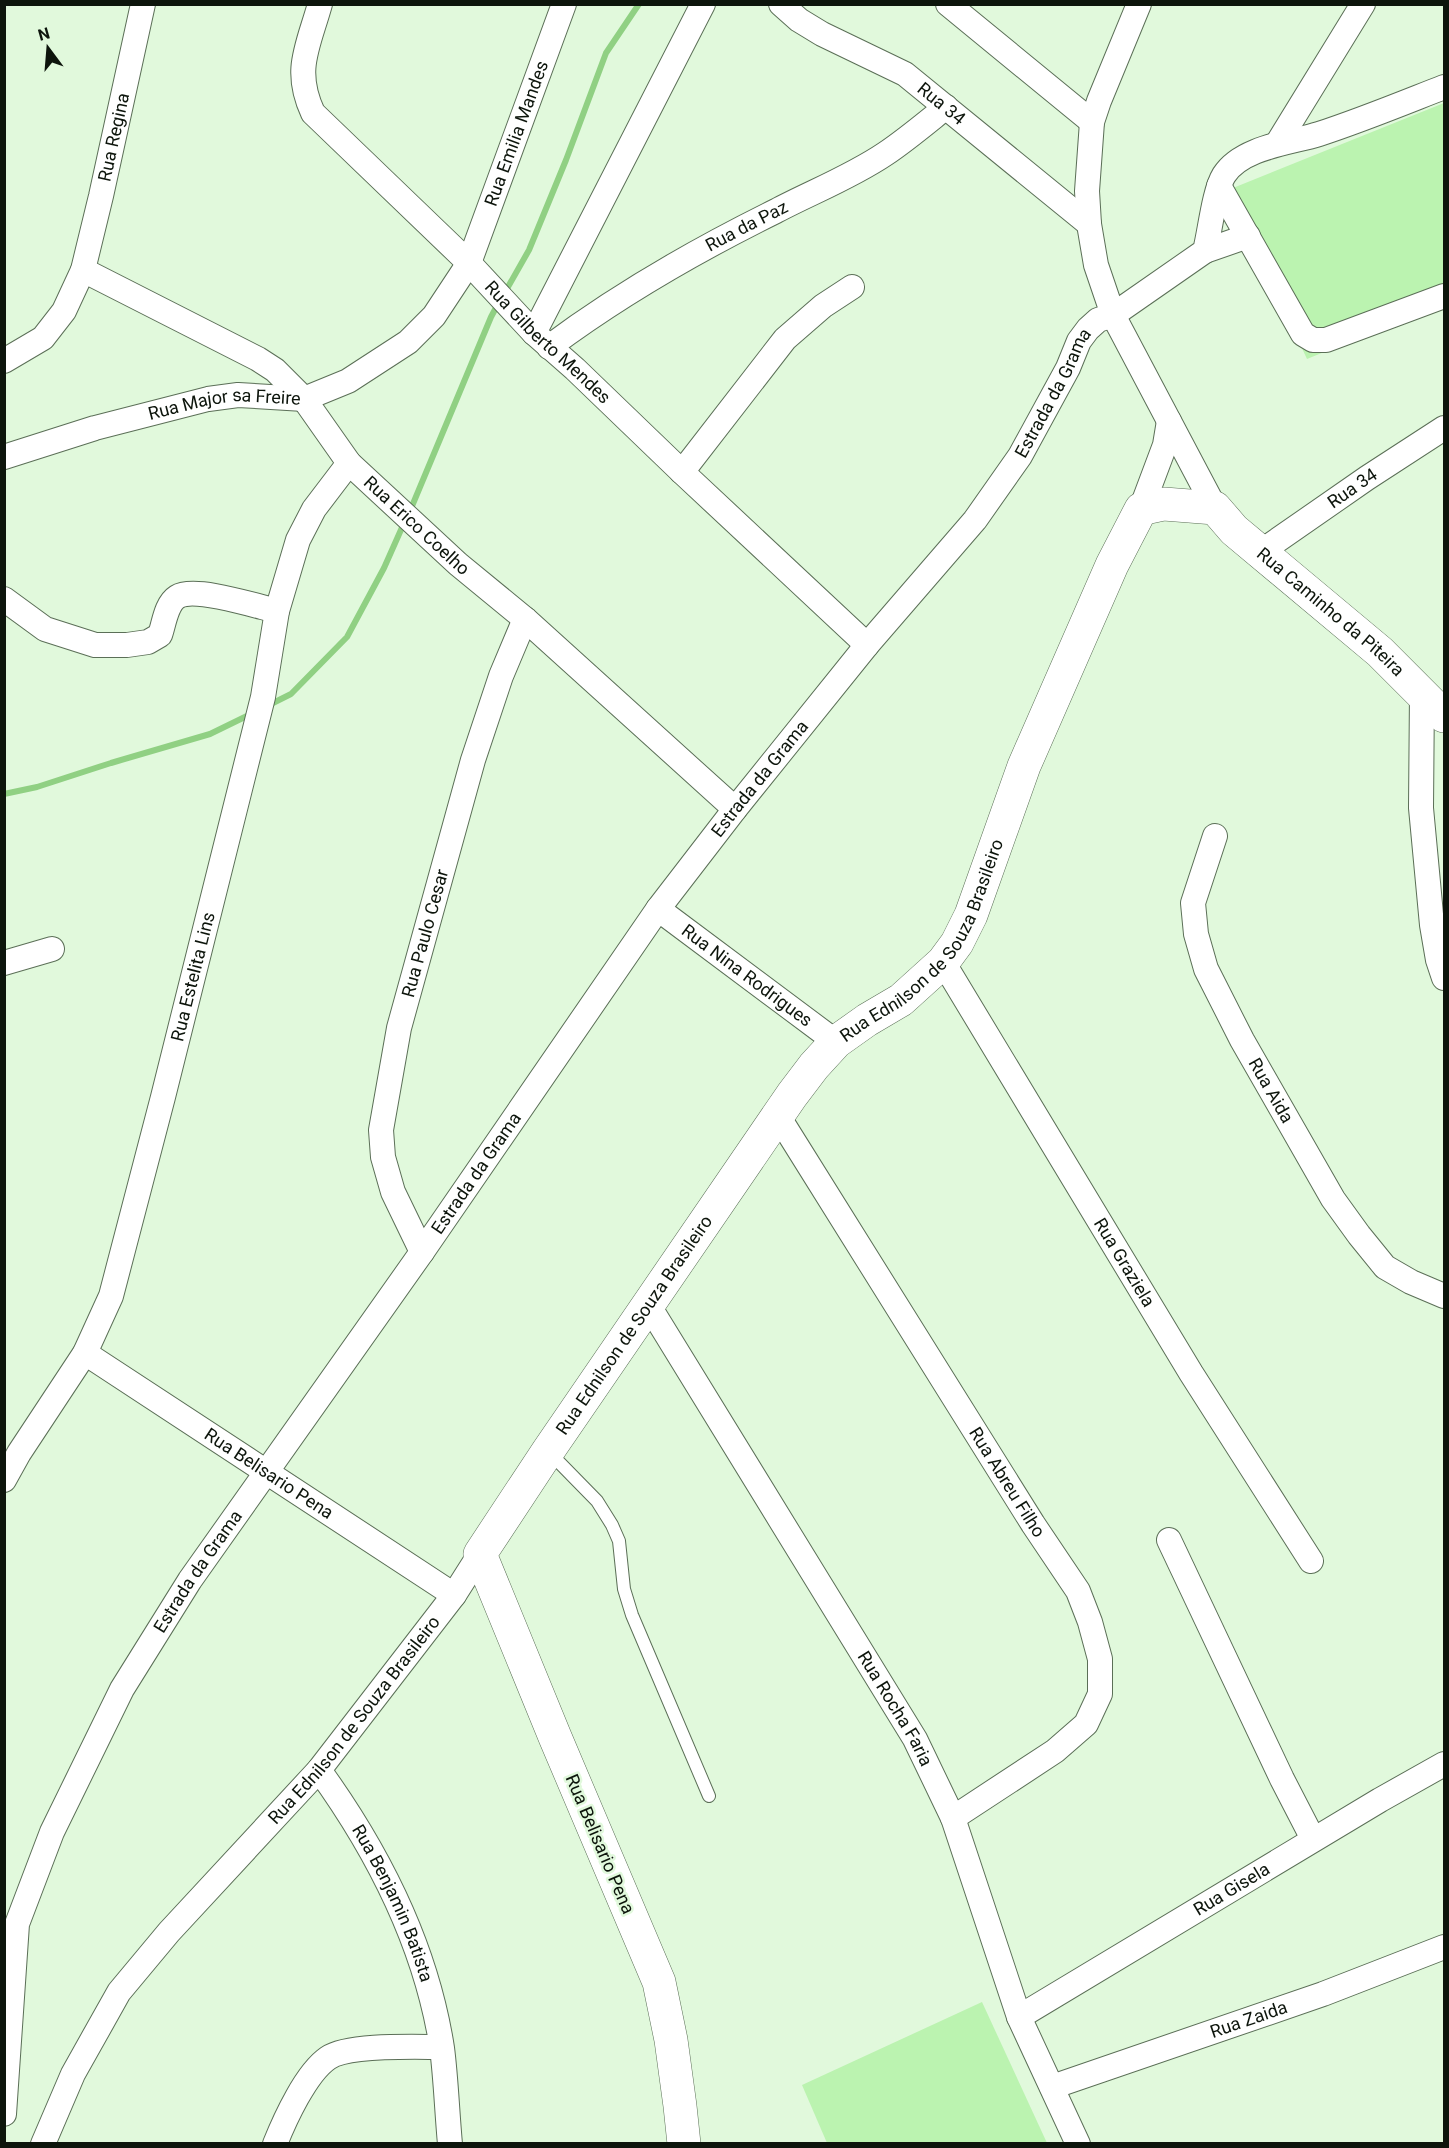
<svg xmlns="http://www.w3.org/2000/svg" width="1449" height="2148" font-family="Roboto,sans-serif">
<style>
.green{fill:#bbf3b0}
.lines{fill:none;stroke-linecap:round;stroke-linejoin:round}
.stream{stroke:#90d083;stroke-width:6}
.lane-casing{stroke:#5b6f57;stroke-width:14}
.street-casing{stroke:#5b6f57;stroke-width:26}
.secondary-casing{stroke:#5b6f57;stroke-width:34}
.lane{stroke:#fff;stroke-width:12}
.street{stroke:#fff;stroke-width:24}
.secondary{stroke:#fff;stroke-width:33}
.labels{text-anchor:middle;stroke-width:5;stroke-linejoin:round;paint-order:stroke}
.street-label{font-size:18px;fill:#0d150c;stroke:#e1f9dc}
</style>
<rect width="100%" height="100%" fill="#e1f9dc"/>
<g class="green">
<polygon points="1444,103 1444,303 1307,359 1228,190"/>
<polygon points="982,2002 1047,2143 827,2143 802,2085"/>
</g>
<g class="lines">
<g class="stream">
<polyline points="504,294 529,250 566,160 606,53 639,4"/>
<polyline points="410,511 491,317 499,302"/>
<polyline points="269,705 291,694 347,637 384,568 404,523"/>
<polyline points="4,794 37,787 111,763 210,734 251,714"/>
</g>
<g class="lane-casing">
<polyline id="lane" points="549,1452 597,1501 612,1525 619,1541 624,1589 632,1615 709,1796"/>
</g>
<g class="street-casing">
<g id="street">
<path id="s1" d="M 320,4 C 308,47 293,70 313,113 L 469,263 L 534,333 L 575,369 L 682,472 L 867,645"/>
<path id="s2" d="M 781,4 L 799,20 L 822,34 L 905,74 L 1089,224"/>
<polyline points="948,4 1092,122"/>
<polyline points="1139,4 1099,101 1092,122 1087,191 1089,224 1096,265 1113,315 1215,508"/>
<polyline points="1277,144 1363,4"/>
<polyline points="1219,186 1303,334 1313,340 1326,340 1444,296"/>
<polyline points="1205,251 1248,236"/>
<path id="s3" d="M 83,270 L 258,359 L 275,370 L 304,399 L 349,463 L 458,564 L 525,619 L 735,809"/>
<polyline points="534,333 703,4"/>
<path id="s4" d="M 549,347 C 620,294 697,250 776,211 C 812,192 851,177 885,154 C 906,140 926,123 946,107"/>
<path id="s5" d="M 4,361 L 43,338 L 64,311 L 83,270 L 101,196 L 143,4"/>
<path id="s6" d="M 4,457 L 95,428 L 208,399 L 238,395 L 304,399 L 348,381 L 408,342 L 434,316 L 469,263 L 564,4"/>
<polyline points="682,472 785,339 823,306 852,287"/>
<polyline points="1141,509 1165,445 1169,421"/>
<path id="s7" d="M 1262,551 L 1367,478 L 1444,428"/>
<path d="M 4,599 L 45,629 L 95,645 L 127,645 L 148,642 L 160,635 C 164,624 166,604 177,597 C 194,586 256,606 277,611"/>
<polyline points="1422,692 1421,808 1432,925 1438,960 1444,978"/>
<path id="s8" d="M 1215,836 L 1193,903 L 1196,934 L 1206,969 L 1242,1040 L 1333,1199 L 1359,1235 L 1385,1267 L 1411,1282 L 1444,1296"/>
<path id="s9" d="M 658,909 L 836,1042"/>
<path id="s10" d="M 943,962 L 1191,1373 L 1311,1561"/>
<polyline points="4,963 52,949"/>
<path id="s11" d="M 778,1116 L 1033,1524 L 1078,1591 L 1090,1622 L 1100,1659 L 1100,1694 L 1086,1724 L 1055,1751 L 953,1818"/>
<path id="s12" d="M 422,1252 L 393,1192 L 383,1157 L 381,1130 L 399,1028 L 473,760 L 501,676 L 525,619"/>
<path id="s13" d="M 649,1306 L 915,1739 L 953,1818 L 1019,2017 L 1078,2144"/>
<path id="s14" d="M 85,1353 L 454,1595"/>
<path id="s15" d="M 4,1480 L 19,1453 L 85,1353 L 111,1296 L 163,1097 L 263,697 L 277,611 L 298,540 L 314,509 L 349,463"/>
<polyline points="1169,1540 1282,1779 1313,1839"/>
<path id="s16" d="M 319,1770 C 379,1853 426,1945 442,2048 C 446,2079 447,2112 450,2144"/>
<path id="s17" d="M 1019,2017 L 1380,1800 L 1444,1764"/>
<path id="s18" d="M 1052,2087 L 1323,1994 L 1444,1947"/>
<path id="s19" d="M 4,2114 L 17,1924 L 52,1832 L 122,1689 L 190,1580 L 422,1252 L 658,909 L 735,809 L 867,645 L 975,520 L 1020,456 L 1068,368 L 1079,341 L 1088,329 L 1098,320 L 1113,315 L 1205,251 C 1210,232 1214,191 1224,175 C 1242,147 1290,143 1319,134 C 1362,120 1403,103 1444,87"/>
<path id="s20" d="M 43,2144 L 73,2074 L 119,1992 L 169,1932 L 319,1770 L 454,1595 L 480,1554"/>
<path d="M 275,2144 C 285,2119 306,2073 328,2058 C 348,2044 416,2047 441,2047"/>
</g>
</g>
<g class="secondary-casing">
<g id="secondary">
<path id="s21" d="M 684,2144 L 680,2106 L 671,2040 L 659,1982 L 555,1737 L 480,1554 L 548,1451 L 792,1095 L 814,1066 L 836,1042 L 867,1020 L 901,1000 L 943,962 L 957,943 L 971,915 L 1024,766 L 1112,565 L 1141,509 L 1164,504 L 1215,508 L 1234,530 L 1380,652 L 1444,716"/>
</g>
</g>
<use href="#lane" class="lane"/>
<use href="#street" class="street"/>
<use href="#secondary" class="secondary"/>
</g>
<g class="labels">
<g class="street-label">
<text dy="6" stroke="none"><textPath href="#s2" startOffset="190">Rua 34</textPath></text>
<text dy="6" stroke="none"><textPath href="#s6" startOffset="666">Rua Emilia Mandes</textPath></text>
<text dy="6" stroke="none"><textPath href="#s5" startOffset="261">Rua Regina</textPath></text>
<text dy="6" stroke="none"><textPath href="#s4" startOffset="232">Rua da Paz</textPath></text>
<text dy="6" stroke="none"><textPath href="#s1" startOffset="441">Rua Gilberto Mendes</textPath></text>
<text dy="6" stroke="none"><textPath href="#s19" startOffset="2046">Estrada da Grama</textPath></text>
<text dy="6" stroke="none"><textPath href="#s6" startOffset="228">Rua Major sa Freire</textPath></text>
<text dy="6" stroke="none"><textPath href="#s7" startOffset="110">Rua 34</textPath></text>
<text dy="6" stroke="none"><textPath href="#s3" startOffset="428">Rua Erico Coelho</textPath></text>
<text dy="6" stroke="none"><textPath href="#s21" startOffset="2112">Rua Caminho da Piteira</textPath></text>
<text dy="6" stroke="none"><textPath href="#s19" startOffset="1560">Estrada da Grama</textPath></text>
<text dy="6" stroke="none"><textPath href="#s12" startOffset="332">Rua Paulo Cesar</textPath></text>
<text dy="6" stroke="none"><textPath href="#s21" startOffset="1390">Rua Ednilson de Souza Brasileiro</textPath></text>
<text dy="6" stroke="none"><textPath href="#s9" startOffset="111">Rua Nina Rodrigues</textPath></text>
<text dy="6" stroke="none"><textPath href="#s15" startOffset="543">Rua Estelita Lins</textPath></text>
<text dy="6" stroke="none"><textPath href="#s8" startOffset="276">Rua Aida</textPath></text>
<text dy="6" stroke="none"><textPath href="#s19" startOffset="1074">Estrada da Grama</textPath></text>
<text dy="6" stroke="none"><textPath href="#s10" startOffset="351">Rua Graziela</textPath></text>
<text dy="6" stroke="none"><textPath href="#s21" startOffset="904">Rua Ednilson de Souza Brasileiro</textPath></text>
<text dy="6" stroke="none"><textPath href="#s14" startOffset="220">Rua Belisario Pena</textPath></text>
<text dy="6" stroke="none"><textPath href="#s11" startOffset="432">Rua Abreu Filho</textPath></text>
<text dy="6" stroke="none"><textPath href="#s19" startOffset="588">Estrada da Grama</textPath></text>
<text dy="6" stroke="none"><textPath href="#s13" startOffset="472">Rua Rocha Faria</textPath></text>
<text dy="6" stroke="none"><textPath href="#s20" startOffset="530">Rua Ednilson de Souza Brasileiro</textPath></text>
<text transform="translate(600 1844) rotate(67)" y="6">Rua Belisario Pena</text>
<text dy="6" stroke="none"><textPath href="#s17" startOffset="248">Rua Gisela</textPath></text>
<text dy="6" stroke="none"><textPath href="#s16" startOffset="153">Rua Benjamin Batista</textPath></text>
<text dy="6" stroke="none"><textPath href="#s18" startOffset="208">Rua Zaida</textPath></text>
</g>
</g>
<rect width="1449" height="2148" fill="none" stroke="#0d150c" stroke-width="12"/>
<g transform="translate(48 48) rotate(344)" stroke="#e1f9dc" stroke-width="4.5" paint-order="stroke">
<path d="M0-4.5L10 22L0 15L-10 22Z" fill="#0d150c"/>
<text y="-9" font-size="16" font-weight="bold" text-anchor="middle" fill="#0d150c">N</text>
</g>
</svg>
